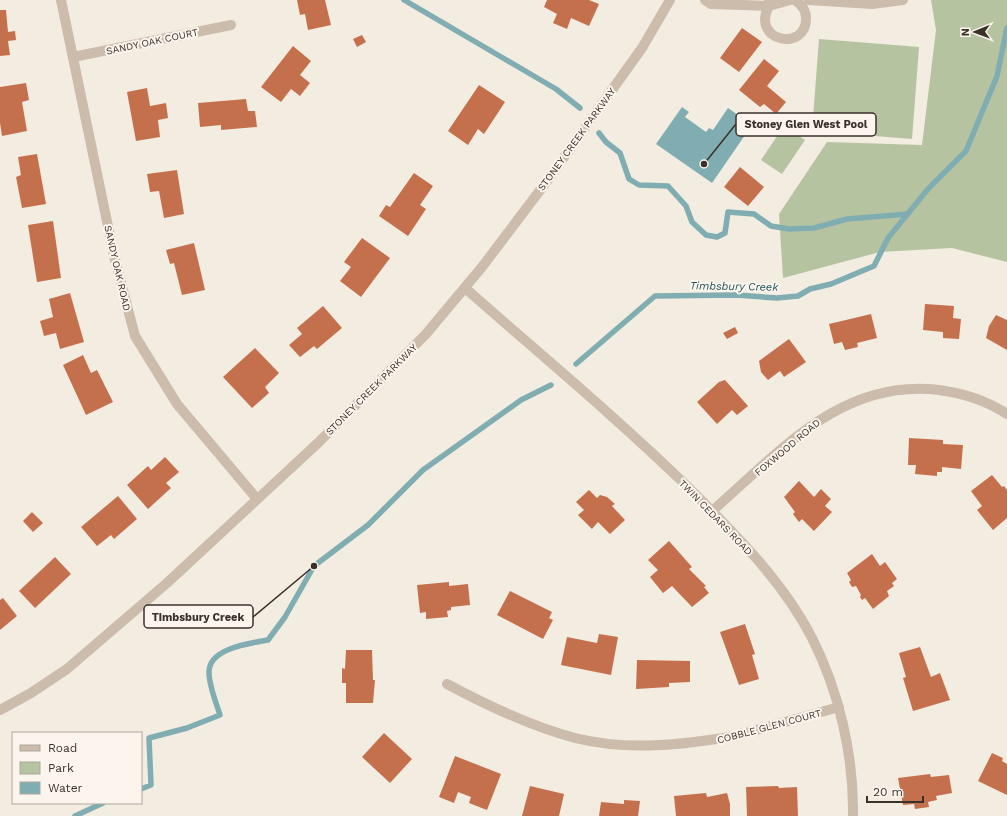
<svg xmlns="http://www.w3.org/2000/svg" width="1007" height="816" font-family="'Work Sans',sans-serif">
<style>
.green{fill:#b6c3a1}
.water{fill:#80adb1}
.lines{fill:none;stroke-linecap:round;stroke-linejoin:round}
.stream{stroke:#80adb1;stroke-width:5.5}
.building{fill:#c5704d}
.street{stroke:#ccbcac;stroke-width:10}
.labels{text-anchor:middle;stroke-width:4;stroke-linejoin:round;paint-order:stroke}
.street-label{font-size:10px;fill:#3a312b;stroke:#fbf5ee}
.water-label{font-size:11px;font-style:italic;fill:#20565c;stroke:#fbf5ee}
.leader{fill:none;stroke:#3a312b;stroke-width:1.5}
.callout-dot{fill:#3a312b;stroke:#fbf5ee;stroke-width:1.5}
.callout{fill:#fbf5ee;stroke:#3a312b;stroke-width:1.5}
.callout-label{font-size:11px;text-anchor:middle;font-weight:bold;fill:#3a312b}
</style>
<rect width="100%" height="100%" fill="#f3ece1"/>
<g class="green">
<polygon points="931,0 1007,0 1007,262 952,248 880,252 783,278 779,214 827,142 922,145 936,30"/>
<polygon points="819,39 919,47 912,139 812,131"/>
<polygon points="784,126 805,140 782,174 761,160"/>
</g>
<polygon class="water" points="682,107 689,112 685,117 706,132 709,128 713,130 728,108 752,125 712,183 656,144"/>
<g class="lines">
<g class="stream">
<polyline points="404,0 556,89 580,108"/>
<polyline points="599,133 606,142 620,153 629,179 639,185 668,186 686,206 692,222 706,235 717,237 725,233 728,212 754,214 771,226 789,229 814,228 847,219 908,214"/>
<polyline points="576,364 655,296 736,295 777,298 798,296 810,289 831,284 874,266 888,238 928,189 966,151 997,76 1007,28"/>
<path d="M 141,789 L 151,785 L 149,738 L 187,728 L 220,715 C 216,702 209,686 209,672 C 209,648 251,643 268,640 L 285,617 L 314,566 L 368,525 L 423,470 L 521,400 L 551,385"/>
<polyline points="75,816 103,803"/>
</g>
</g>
<g class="building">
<polygon points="297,0 325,0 331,25 308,30 305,14 300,15"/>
<polygon points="547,0 589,0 599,4 589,26 571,18 567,29 553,23 557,14 544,7"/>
<polygon points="0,10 6,10 8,32 15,31 16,40 8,41 10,55 0,56"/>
<polygon points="742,28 762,42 739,72 720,58"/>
<polygon points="362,35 366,42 357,47 353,39"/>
<polygon points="293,46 311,61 300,75 310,83 300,96 291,89 281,102 261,87"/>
<polygon points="764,59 779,71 767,86 786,102 776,114 764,104 760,107 739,90"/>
<polygon points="26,83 29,100 22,102 27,131 2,136 0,123 0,87"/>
<polygon points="479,85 505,102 484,134 478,129 468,145 448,131"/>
<polygon points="147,88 150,106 166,103 168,118 158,120 160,137 136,141 127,92"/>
<polygon points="246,99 248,111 255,111 257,127 221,130 221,125 200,127 198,103"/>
<polygon points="37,154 46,204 22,208 16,177 21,175 18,157"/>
<polygon points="740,167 764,187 748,206 724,187"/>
<polygon points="177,170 184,214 164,218 159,191 150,192 147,174"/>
<polygon points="414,173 433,186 420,205 426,209 408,236 379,216 386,205 390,207"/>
<polygon points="53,221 61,278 37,282 28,225"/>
<polygon points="362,238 390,258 361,297 340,281 351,267 344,262"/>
<polygon points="194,243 205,290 182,295 174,263 170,264 166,250"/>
<polygon points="70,293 84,342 60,349 56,333 44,336 40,321 53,317 49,299"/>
<polygon points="925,304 954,306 953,318 961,319 959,339 943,338 943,332 923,330"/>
<polygon points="323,306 342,328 317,349 314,346 300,357 289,345 302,334 297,328"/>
<polygon points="871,314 877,338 857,343 858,347 845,350 842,342 834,344 829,324"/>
<polygon points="996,315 1007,320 1007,350 986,338 989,326"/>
<polygon points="735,327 738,333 727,339 723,333"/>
<polygon points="789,339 806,362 784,377 780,371 768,380 761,372 759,361"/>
<polygon points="255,348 279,373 265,387 269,393 252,408 223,377"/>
<polygon points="83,355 91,373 97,370 113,402 86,415 63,365"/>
<polygon points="725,380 748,406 737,415 732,410 717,424 697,402 719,382"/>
<polygon points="909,438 943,440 943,444 963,445 961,469 942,467 942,472 937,472 937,476 915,474 916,465 908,465"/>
<polygon points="165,457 179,472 166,483 171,488 148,509 127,485 148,466 151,470"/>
<polygon points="992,475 1002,487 1004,486 1007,490 1007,518 993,530 977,510 982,506 971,491"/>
<polygon points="799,481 814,497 821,489 831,499 825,506 832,512 814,531 802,519 799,522 793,514 795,512 784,497"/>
<polygon points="589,490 597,498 600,495 607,497 615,504 612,506 625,520 610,534 598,522 592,529 578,515 584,510 576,502"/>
<polygon points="118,496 137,519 114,539 111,535 97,546 81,527"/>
<polygon points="32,512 43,523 33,532 23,521"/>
<polygon points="669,541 692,567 689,569 706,586 704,587 709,593 692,607 672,586 663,593 650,577 658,570 648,560"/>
<polygon points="872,554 880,566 885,562 897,579 892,583 894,586 887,591 889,596 873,609 865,598 862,600 860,597 861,595 856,586 852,587 849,582 851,580 847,573"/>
<polygon points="55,557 71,574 35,608 19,591"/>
<polygon points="449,582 449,586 468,584 470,605 451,607 451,610 447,611 448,617 426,619 426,612 420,613 417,585"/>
<polygon points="510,591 552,612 549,618 553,620 543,639 497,615"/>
<polygon points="3,598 17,616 0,630 0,600"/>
<polygon points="745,624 755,654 752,655 759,679 739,685 720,632"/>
<polygon points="599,634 618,637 611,675 561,665 567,637 597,643"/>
<polygon points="920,647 931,677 940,673 950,700 913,711 903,678 906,677 899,653"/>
<polygon points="346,650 372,650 373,680 375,680 373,703 346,703 346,683 342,683 342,668 345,669"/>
<polygon points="637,660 690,661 690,682 669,683 669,687 636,689"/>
<polygon points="384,733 412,759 390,783 362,757"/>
<polygon points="992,753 1003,758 1002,761 1007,764 1007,795 978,781"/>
<polygon points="455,756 501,774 487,810 469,803 471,797 458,792 454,803 439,797"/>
<polygon points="930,774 931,777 949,775 952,793 936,796 937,800 928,802 929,807 915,809 914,804 903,805 898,778"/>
<polygon points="530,786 564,794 559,816 522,816"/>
<polygon points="778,786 779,788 797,787 798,816 747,816 746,787"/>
<polygon points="706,793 707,797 727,793 730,804 730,816 676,816 674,796"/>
<polygon points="624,800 640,801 638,816 599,816 601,802 624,804"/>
</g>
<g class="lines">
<g class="street">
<polyline points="61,0 115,260 135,336 177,404 257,499"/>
<path d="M 705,0 L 711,4 L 769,6 C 750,42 807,52 806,18 C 806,10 801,4 795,0"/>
<polyline points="809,0 872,4 903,0"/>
<polyline points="769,1 769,6 790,0"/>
<polyline points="73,57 231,25"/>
<path d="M 465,288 C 540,354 617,418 689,488 C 734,533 782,580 812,638 C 839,691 854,756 853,816"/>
<path d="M 712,511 C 779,453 841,378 939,390 C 963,393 987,401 1007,414"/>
<path d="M 447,684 C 488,706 530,726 575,738 C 627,751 683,745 735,736 L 839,707"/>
<polyline points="0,710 31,693 67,669 167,583 319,442 426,334 482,267 544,185 642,48 670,0"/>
</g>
</g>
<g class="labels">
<g class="street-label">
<text transform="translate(152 41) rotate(-12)" y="4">SANDY OAK COURT</text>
<text transform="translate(576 139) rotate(-54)" y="4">STONEY CREEK PARKWAY</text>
<text transform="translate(118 268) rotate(77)" y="4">SANDY OAK ROAD</text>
<text transform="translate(371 389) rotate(-45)" y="4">STONEY CREEK PARKWAY</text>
<text transform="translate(787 447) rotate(-40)" y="4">FOXWOOD ROAD</text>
<text transform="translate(716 517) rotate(46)" y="4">TWIN CEDARS ROAD</text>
<text transform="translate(769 726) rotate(-15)" y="4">COBBLE GLEN COURT</text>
</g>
<g class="water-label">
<text transform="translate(734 286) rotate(1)" y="4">Timbsbury Creek</text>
</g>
</g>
<path class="leader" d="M704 164L736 124M314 566L253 617"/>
<g class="callout-dot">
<circle cx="704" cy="164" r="4"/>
<circle cx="314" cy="566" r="4"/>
</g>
<g class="callout">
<rect x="736" y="113" width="140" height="23" rx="4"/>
<rect x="144" y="605" width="109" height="23" rx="4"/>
</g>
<g class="callout-label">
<text x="806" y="128">Stoney Glen West Pool</text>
<text x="198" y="621">Timbsbury Creek</text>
</g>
<rect x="12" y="732" width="130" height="72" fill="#fbf5ee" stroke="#aea7a0"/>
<rect x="20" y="745" width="20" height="6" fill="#ccbcac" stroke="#aea7a0"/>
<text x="48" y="752" font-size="12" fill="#3a312b">Road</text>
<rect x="20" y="762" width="20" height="12" fill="#b6c3a1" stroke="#aea7a0"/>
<text x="48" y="772" font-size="12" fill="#3a312b">Park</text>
<rect x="20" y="782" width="20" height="12" fill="#80adb1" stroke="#aea7a0"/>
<text x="48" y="792" font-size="12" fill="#3a312b">Water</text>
<g transform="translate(975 32) rotate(269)" stroke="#fbf5ee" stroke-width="3" paint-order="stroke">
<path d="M0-3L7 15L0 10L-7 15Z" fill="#3a312b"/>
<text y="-6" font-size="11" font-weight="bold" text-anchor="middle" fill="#3a312b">N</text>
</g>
<path d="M867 796v6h56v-6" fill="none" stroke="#3a312b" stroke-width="2"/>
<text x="873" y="796" font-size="12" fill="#3a312b" stroke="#fbf5ee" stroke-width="3" paint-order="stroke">20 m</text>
</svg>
